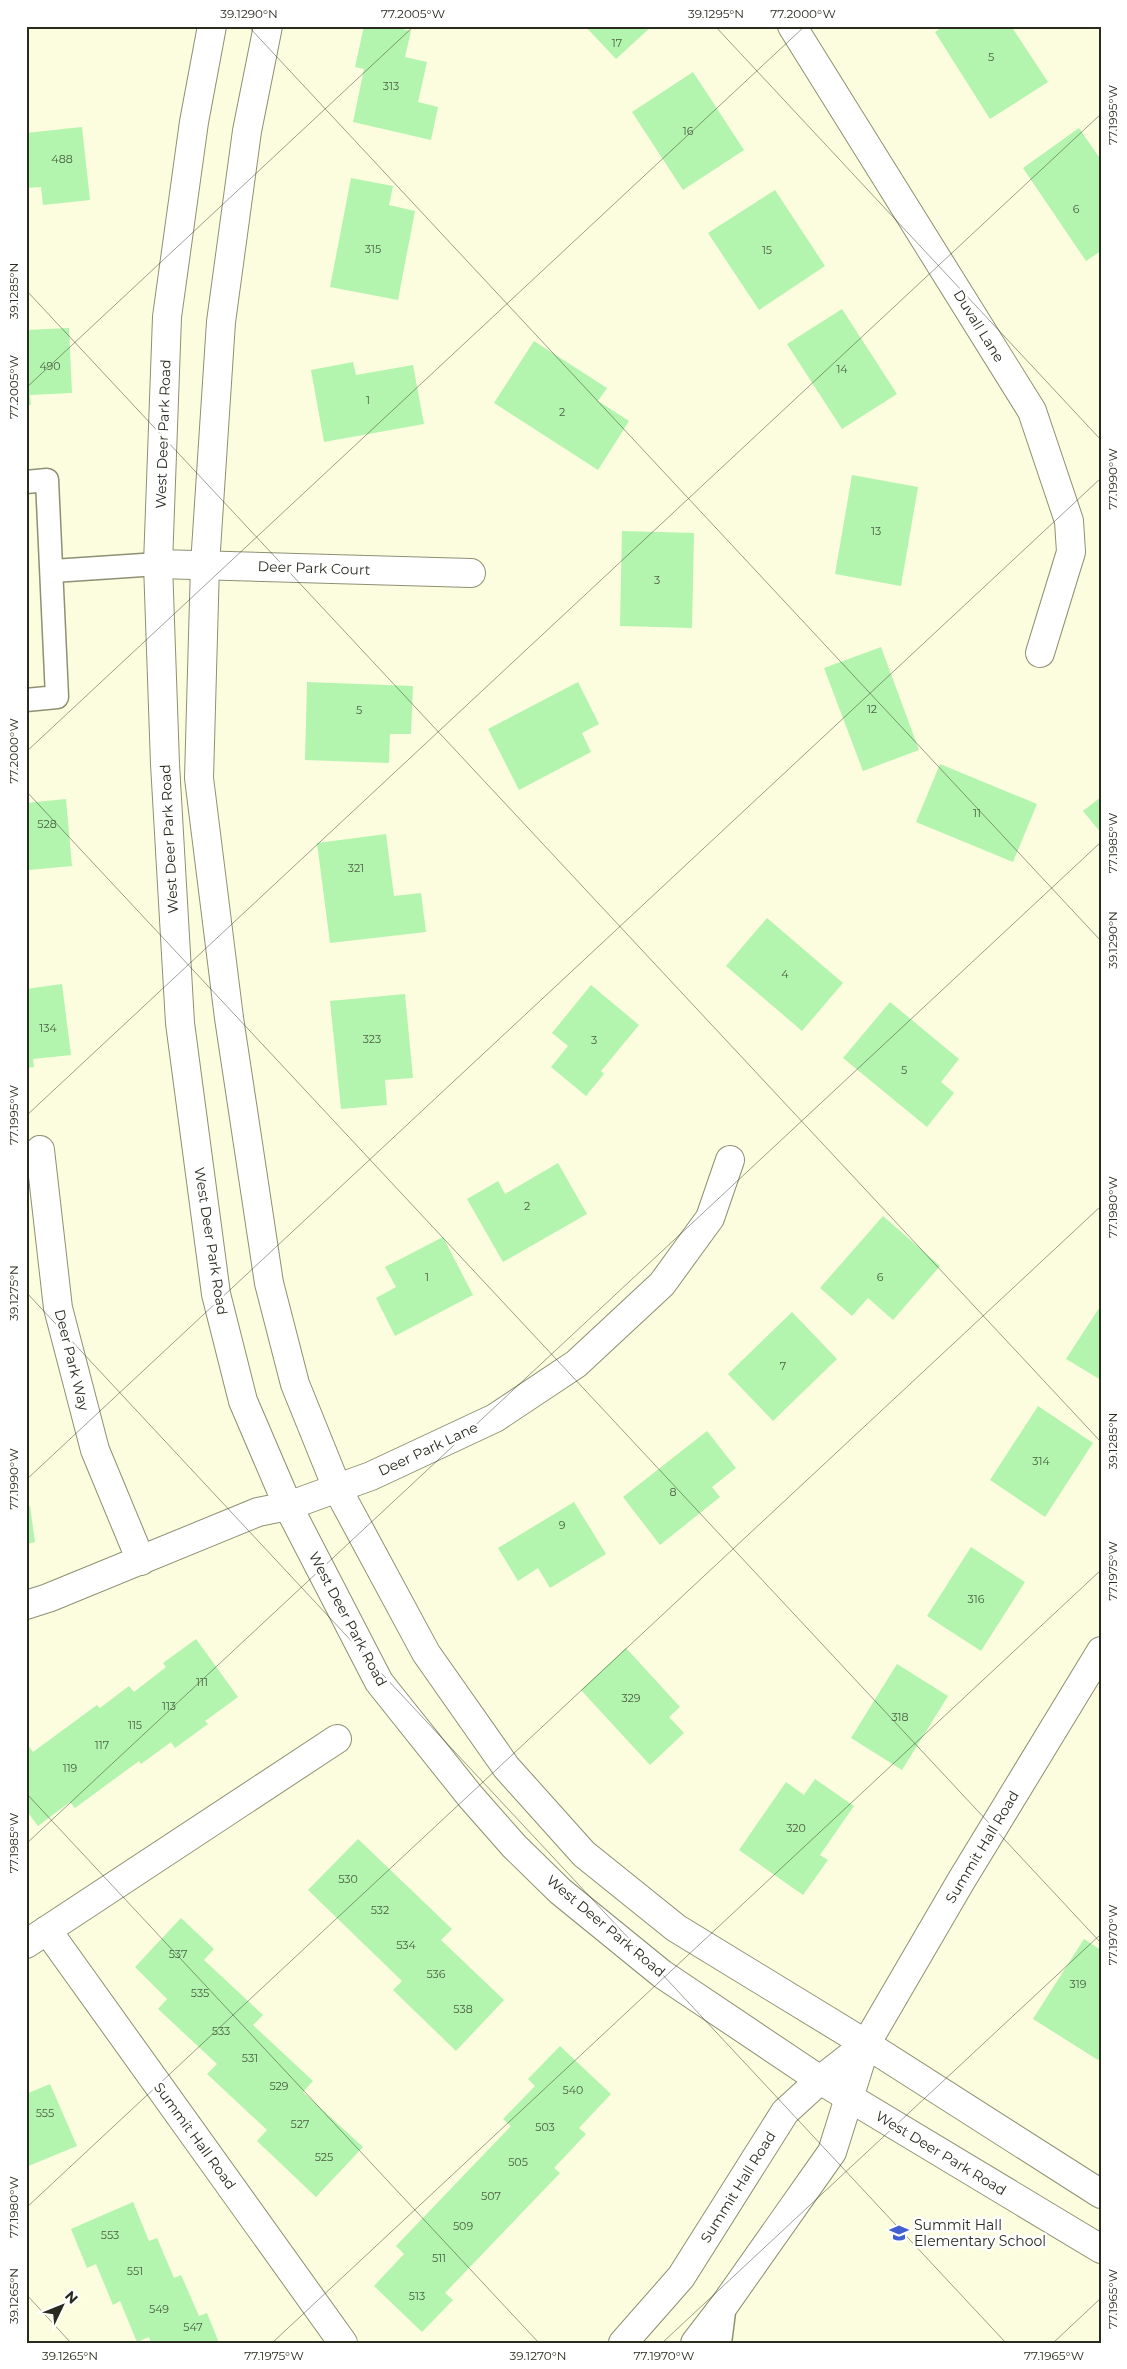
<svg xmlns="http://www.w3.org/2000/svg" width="1127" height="2369" font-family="Montserrat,sans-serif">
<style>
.building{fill:#b3f5ae}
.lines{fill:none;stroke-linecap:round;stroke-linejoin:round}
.service-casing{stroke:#8e9073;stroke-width:25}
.minor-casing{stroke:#8e9073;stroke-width:30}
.tertiary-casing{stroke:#8e9073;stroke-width:30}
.service{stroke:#fff;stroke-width:22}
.minor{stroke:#fff;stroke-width:28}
.tertiary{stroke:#fff;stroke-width:28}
.ticks{fill:none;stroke:#2a2b1f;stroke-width:1;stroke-opacity:0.45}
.labels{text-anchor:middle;stroke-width:5;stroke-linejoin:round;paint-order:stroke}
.number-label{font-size:11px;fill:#4c5e43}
.street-label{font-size:14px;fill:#2a2b1f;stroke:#fff}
.poi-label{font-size:14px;fill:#2a2b1f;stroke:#fff;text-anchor:start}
.neatline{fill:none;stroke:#2a2b1f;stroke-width:2}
.ticks-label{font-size:12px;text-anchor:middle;fill:#2a2b1f}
</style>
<rect width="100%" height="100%" fill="#fbfdde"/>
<g class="building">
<polygon points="364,26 388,26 411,31 405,57 427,62 418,102 438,107 431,140 353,122 364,69 355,67"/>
<polygon points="585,26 652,26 616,59"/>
<polygon points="944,26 1011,26 1048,82 990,119 935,32"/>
<polygon points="693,72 744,150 683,190 632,112"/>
<polygon points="82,127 90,200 43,205 41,187 26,188 26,133"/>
<polygon points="1079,128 1101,160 1101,251 1086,261 1023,168"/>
<polygon points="351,178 393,186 389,205 415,211 398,300 330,287"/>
<polygon points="775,190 825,266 759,310 708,233"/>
<polygon points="842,309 897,394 842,429 787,344"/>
<polygon points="69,328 72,393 30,395 31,405 26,405 26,330"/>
<polygon points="534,341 607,388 598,401 629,421 598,470 494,403"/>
<polygon points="353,362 356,375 413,365 424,424 324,442 311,370"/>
<polygon points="852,475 918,487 901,586 835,574"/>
<polygon points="622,531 694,533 692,628 620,626"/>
<polygon points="881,647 919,750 863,771 824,668"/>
<polygon points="307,682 413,686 411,734 390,734 389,763 305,760"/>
<polygon points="578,682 599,724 582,733 591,752 519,790 488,729"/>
<polygon points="940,764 1037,804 1013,862 916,822"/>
<polygon points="1101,797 1101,833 1083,811"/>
<polygon points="66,799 72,866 29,870 26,867 26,803"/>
<polygon points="386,834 394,896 421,893 426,932 330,943 317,843"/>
<polygon points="767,918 843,983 802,1031 726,966"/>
<polygon points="62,984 71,1055 33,1059 34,1067 26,1068 26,989"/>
<polygon points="591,985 639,1025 601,1071 604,1074 586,1096 551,1067 568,1046 552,1033"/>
<polygon points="405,994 413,1078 385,1080 387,1105 341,1109 330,1001"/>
<polygon points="890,1002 959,1059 941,1082 954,1093 927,1127 843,1058"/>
<polygon points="558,1163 587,1214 503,1262 467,1199 498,1181 505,1194"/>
<polygon points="883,1216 940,1266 893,1320 868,1298 852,1316 820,1288"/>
<polygon points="443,1237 473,1295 395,1336 376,1298 396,1287 385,1267"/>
<polygon points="1101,1305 1101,1380 1066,1359"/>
<polygon points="792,1312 837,1359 773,1421 728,1374"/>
<polygon points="1038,1406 1093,1443 1045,1517 990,1480"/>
<polygon points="707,1431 736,1468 712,1487 720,1497 660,1545 623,1497"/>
<polygon points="574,1502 606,1554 550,1588 538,1568 518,1581 498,1548"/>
<polygon points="26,1506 30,1506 35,1542 26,1544"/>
<polygon points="971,1547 1025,1582 981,1651 927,1616"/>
<polygon points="196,1639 238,1697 205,1721 208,1724 175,1748 171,1742 141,1764 139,1761 75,1808 70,1802 38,1826 26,1810 26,1746 28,1745 33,1752 97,1705 100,1708 129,1686 134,1692 166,1667 163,1663"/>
<polygon points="626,1648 680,1707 669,1717 684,1733 650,1765 581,1690"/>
<polygon points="897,1664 948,1696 902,1770 851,1738"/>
<polygon points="815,1779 854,1806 820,1855 828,1860 803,1895 739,1850 786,1782 804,1795"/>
<polygon points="358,1839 452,1929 441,1940 504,2000 456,2051 393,1990 402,1981 308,1890"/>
<polygon points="181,1918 214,1949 204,1960 263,2015 253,2025 313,2081 303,2092 363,2147 316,2197 257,2141 267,2130 207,2074 217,2064 158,2009 167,1999 135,1967"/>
<polygon points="1084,1939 1101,1950 1101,2056 1098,2060 1033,2019"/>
<polygon points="560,2046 611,2094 579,2128 586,2134 554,2168 560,2173 445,2293 453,2300 422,2332 374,2286 404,2254 396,2246 511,2126 503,2119 535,2086 528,2079"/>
<polygon points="50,2084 77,2146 26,2167 26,2094"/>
<polygon points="133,2202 149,2241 157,2238 174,2278 181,2275 199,2316 207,2313 219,2343 151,2343 149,2337 137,2342 120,2301 113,2305 96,2264 87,2268 71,2229"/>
</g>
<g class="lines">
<g class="service-casing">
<g id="service">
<polyline points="26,482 47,480 57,697 26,700"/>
<polyline points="53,571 158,564"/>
<polyline points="720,2343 725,2304"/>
</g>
</g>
<g class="minor-casing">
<g id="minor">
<polyline points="792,26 1032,411 1069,521 1071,552 1040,653"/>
<polyline points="158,564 471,573"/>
<polyline points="40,1150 58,1308 95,1450 141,1561"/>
<polyline points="26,1605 48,1598 258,1512 288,1506 371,1476 495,1418 576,1364 662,1284 710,1218 730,1160"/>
<polyline points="47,1930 343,2343"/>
<polyline points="26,1944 337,1739"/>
<polyline points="623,2343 681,2277 785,2112 820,2080 866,2044"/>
<polyline points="695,2343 725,2304 832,2152 866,2044 961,1881 1101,1651"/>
</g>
</g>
<g class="tertiary-casing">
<g id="tertiary">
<polyline points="212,26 194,122 167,317 158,564 165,764 180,1023 216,1294 243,1401 288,1506 379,1682 470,1796 514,1846 560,1891 662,1974 820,2080 1101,2249"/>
<polyline points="268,26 247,131 221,322 205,565 199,778 229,1018 269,1283 295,1384 337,1488 426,1653 506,1767 584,1854 676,1928 866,2044 1101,2194"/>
</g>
</g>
<use href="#service" class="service"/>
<use href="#minor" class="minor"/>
<use href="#tertiary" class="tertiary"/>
</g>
<path class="ticks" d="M 248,26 L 1101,941M 715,26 L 1101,440M 26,290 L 1101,1442M 26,388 L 414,26M 26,752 L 805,26M 26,791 L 1101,1943M 26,1116 L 1101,114M 26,1292 L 1006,2343M 26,1480 L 1101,478M 26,1793 L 539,2343M 26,1844 L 1101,842M 26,2208 L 1101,1206M 26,2294 L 71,2343M 272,2343 L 1101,1570M 662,2343 L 1101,1934M 1053,2343 L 1101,2298"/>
<defs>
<g id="school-bare" transform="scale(1.5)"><path d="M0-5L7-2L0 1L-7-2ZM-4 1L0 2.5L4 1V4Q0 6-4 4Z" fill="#4161d3" stroke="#fff" stroke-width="2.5" paint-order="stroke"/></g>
</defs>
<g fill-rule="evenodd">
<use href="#school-bare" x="899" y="2233"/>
</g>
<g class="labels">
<g class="number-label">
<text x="617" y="47">17</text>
<text x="991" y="61">5</text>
<text x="391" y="90">313</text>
<text x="688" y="135">16</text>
<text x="62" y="163">488</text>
<text x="1076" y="213">6</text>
<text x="373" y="253">315</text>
<text x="767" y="254">15</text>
<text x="50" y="370">490</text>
<text x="842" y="373">14</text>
<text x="368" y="404">1</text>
<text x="562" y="416">2</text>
<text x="876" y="535">13</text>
<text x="657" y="584">3</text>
<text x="872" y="713">12</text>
<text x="359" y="714">5</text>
<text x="977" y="817">11</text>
<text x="47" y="828">528</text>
<text x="356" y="872">321</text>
<text x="785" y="978">4</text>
<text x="48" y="1032">134</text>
<text x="372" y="1043">323</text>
<text x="594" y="1044">3</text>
<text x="904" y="1074">5</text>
<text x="527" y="1210">2</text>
<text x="427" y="1281">1</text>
<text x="880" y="1281">6</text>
<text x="783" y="1370">7</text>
<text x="1041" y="1465">314</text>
<text x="673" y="1496">8</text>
<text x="562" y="1529">9</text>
<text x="976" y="1603">316</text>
<text x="202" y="1686">111</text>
<text x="631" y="1702">329</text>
<text x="169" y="1710">113</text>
<text x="900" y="1721">318</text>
<text x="135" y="1729">115</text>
<text x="102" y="1749">117</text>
<text x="70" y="1772">119</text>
<text x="796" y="1832">320</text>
<text x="348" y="1883">530</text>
<text x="380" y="1914">532</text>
<text x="406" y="1949">534</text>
<text x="178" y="1958">537</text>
<text x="436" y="1978">536</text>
<text x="1078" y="1988">319</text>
<text x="200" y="1997">535</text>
<text x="463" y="2013">538</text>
<text x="221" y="2035">533</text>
<text x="250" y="2062">531</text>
<text x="279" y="2090">529</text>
<text x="573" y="2094">540</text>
<text x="45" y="2117">555</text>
<text x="300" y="2128">527</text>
<text x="545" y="2131">503</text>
<text x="324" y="2161">525</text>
<text x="518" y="2166">505</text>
<text x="491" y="2200">507</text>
<text x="463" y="2230">509</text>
<text x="110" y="2239">553</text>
<text x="439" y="2262">511</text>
<text x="135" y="2275">551</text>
<text x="417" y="2300">513</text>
<text x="159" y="2313">549</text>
<text x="193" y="2331">547</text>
</g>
<g class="street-label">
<text transform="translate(979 326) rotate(58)" y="5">Duvall Lane</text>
<text transform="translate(163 434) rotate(-88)" y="5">West Deer Park Road</text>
<text transform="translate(314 568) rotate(2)" y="5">Deer Park Court</text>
<text transform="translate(169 839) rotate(-93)" y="5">West Deer Park Road</text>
<text transform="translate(211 1241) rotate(81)" y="5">West Deer Park Road</text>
<text transform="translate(72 1360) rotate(76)" y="5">Deer Park Way</text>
<text transform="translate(428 1449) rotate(-25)" y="5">Deer Park Lane</text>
<text transform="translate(348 1619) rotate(62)" y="5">West Deer Park Road</text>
<text transform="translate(982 1847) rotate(-59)" y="5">Summit Hall Road</text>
<text transform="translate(606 1926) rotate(40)" y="5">West Deer Park Road</text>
<text transform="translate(195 2136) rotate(54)" y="5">Summit Hall Road</text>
<text transform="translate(941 2153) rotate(31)" y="5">West Deer Park Road</text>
<text transform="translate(738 2187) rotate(-58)" y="5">Summit Hall Road</text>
</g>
<g class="poi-label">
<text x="914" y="2230">Summit Hall<tspan x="914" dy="16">Elementary School</tspan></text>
</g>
</g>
<rect width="1127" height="2369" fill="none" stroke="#ffffff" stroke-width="55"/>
<g transform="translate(62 2306) rotate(47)" stroke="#ffffff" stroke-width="4" paint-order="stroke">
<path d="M0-4L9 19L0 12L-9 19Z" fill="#2a2b1f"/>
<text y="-8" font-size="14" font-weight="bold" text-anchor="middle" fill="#2a2b1f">N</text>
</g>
<rect x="28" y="28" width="1072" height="2314" class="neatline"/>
<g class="ticks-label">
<text x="249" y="18">39.1290°N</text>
<text x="413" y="18">77.2005°W</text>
<text x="716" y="18">39.1295°N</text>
<text x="803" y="18">77.2000°W</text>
<text transform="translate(1113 115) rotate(-90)" y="4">77.1995°W</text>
<text transform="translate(14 291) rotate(-90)" y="4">39.1285°N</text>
<text transform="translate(14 387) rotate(-90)" y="4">77.2005°W</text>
<text transform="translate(1113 479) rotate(-90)" y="4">77.1990°W</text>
<text transform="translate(14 751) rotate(-90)" y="4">77.2000°W</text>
<text transform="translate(1113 843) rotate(-90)" y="4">77.1985°W</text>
<text transform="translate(1113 940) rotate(-90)" y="4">39.1290°N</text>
<text transform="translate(14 1115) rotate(-90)" y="4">77.1995°W</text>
<text transform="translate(1113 1207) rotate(-90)" y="4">77.1980°W</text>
<text transform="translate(14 1293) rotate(-90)" y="4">39.1275°N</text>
<text transform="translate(1113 1441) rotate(-90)" y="4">39.1285°N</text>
<text transform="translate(14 1479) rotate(-90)" y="4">77.1990°W</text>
<text transform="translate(1113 1571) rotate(-90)" y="4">77.1975°W</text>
<text transform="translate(14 1843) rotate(-90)" y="4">77.1985°W</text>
<text transform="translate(1113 1935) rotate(-90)" y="4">77.1970°W</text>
<text transform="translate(14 2207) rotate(-90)" y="4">77.1980°W</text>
<text transform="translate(14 2296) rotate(-90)" y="4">39.1265°N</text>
<text transform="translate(1113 2299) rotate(-90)" y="4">77.1965°W</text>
<text x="70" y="2360">39.1265°N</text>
<text x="274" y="2360">77.1975°W</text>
<text x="538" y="2360">39.1270°N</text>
<text x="664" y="2360">77.1970°W</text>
<text x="1054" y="2360">77.1965°W</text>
</g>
</svg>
